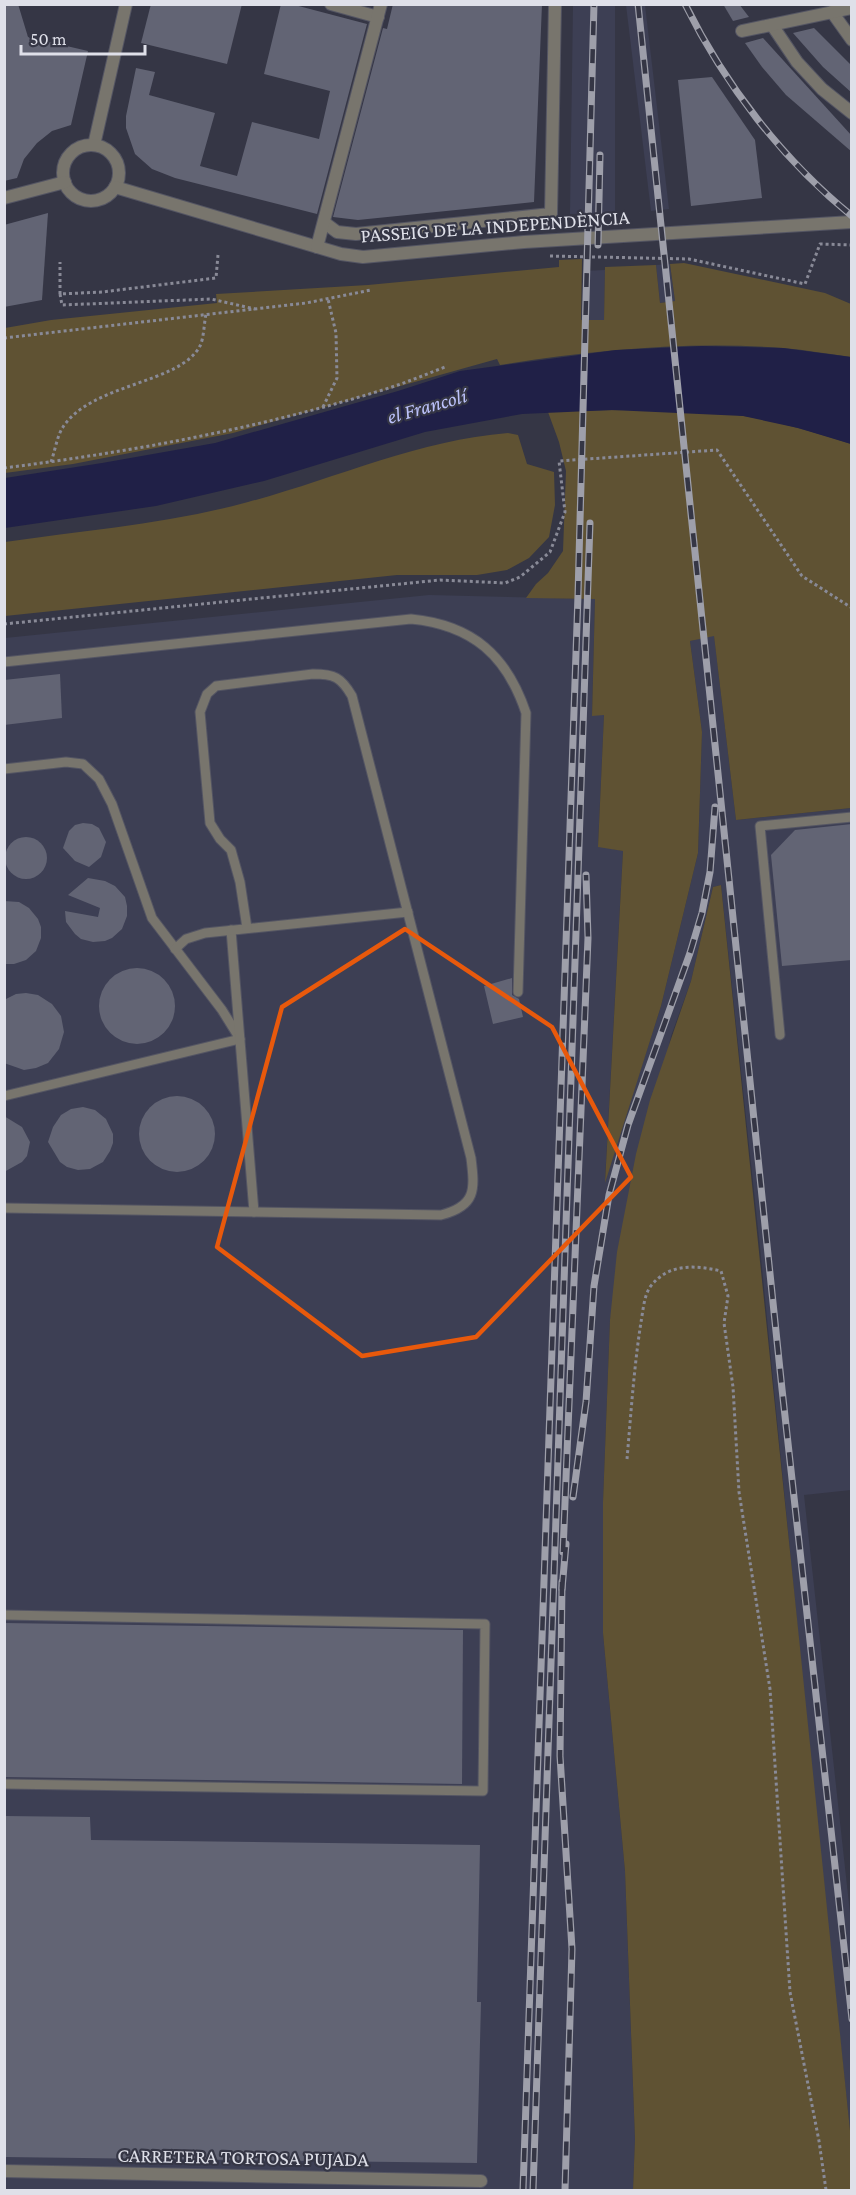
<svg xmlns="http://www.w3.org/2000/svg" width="856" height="2195" font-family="'Crimson Pro',serif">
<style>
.built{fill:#3d3f54}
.green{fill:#5f5233}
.water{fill:#202047}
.building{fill:#626474}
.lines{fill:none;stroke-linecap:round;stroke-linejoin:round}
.service-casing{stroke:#545563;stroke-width:11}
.minor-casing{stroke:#545563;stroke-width:14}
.path{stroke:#898a97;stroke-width:3;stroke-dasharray:3 3;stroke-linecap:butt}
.service{stroke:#78756d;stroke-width:9}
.minor{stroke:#78756d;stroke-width:12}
.rail-casing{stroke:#9e9faa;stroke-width:7}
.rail{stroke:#353645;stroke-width:4.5;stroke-dasharray:14;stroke-linecap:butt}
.marked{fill:none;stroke:#e8590c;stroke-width:4.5;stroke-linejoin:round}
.labels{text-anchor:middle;stroke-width:4.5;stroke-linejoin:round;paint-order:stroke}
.street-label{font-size:20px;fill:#dfe0e9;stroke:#353645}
.water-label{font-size:21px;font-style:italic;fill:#bcc2fb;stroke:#353645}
</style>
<rect width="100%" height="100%" fill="#353645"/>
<g class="built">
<polygon points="573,5 615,5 615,213 570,214"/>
<polygon points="626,5 645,5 669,209 651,211"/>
<polygon points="670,264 675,301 660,303 656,265"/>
<polygon points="605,270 604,320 581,320 583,271"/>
<polygon points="429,595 595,599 592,715 604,715 598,846 623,851 605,1180 661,1006 698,853 702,732 690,641 714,635 736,820 851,808 851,1490 804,1495 851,1922 851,2140 813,1785 760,1247 721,885 713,887 691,981 671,1036 610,1320 603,1502 603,1633 625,1871 635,2140 633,2190 5,2190 5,638"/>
</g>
<g class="green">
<path d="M 582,259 L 581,320 L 604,320 L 605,267 L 656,265 L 660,303 L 675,301 L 670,264 L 684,263 L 825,293 L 851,304 L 851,357 C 829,354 806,350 783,348 C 689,341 593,350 500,365 L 497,359 L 233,433 L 73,464 L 5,473 L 5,328 L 51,320 L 217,303 L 216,294 L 368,285 L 559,267 L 559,260 Z"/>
<path d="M 565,411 C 624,410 686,407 744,416 C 781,422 816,433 851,444 L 851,808 L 736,820 L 714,636 L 690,641 L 702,732 L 698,853 L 661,1006 L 605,1183 L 623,851 L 598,847 L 604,715 L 592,716 L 595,599 L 526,598 L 536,584 L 548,573 L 563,551 L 566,471 L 559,442 L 548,412 Z"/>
<path d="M 508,433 L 518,435 L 527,464 L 554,472 L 555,505 L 549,537 L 529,558 L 507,570 L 477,575 L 397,575 L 5,616 L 5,542 C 86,530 168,524 248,502 C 335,479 418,440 508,433 Z"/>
<polygon points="721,885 851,2140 851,2190 633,2190 635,2139 625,1871 603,1633 603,1502 610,1320 617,1252 636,1154 650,1100 691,981 713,887"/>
</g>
<polygon class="water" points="702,346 783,348 851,357 851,444 798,428 743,416 612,410 522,414 425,432 264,481 156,506 5,528 5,478 102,463 215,443 398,391 460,371 616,350"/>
<g class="building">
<polygon points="4,4 18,4 28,37 88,51 71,125 52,131 37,143 24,159 17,178 4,181"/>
<polygon points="151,4 242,4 227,64 141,43"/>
<polygon points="281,4 291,4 367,24 317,214 175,178 152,169 135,154 126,128 126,116 136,68 155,72 149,95 215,113 200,166 237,176 252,122 319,139 330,91 264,74"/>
<polygon points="393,4 542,4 534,202 358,220 333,217 383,28 387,29"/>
<polygon points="723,4 739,4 749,17 733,21"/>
<polygon points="814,28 852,66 852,93 823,67 793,33"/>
<polygon points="763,38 852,136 852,152 786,95 762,67 745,43"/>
<polygon points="712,77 755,140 762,198 691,206 678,80"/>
<polygon points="48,213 42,300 4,307 4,225"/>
<polygon points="60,674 62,718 4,725 4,680"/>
<polygon points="83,823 92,824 99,828 106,842 101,857 89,867 75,861 63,848 69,831 75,825"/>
<polygon points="852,824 852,960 782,966 771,855 795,830"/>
<circle cx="26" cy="858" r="21"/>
<polygon points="88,878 105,881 115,886 125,897 127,906 127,916 122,929 112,938 105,941 93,942 81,939 75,934 66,922 65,911 98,917 100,908 68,895"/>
<polygon points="4,901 19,902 29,908 38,919 41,927 41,938 36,951 26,960 14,964 4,964"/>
<circle cx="137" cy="1006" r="38"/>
<polygon points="512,978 512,995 519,999 523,1017 493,1024 484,986"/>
<polygon points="26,993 38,995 52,1004 61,1016 64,1032 59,1049 48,1063 36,1068 24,1070 4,1063 4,1000 16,994"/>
<circle cx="177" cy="1134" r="38"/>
<polygon points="83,1107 95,1110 106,1119 113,1134 113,1143 110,1151 103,1162 90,1169 78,1170 67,1167 60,1162 48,1142 53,1127 61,1115 71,1109"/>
<polygon points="4,1116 22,1127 30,1142 27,1156 22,1162 4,1172"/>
<polygon points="4,1623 463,1630 462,1784 4,1777"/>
<polygon points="4,1816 90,1817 91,1840 480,1845 477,2002 481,2002 477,2163 4,2157"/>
</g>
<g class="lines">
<g class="service-casing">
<g id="service">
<path d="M 4,662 L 411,619 C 473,625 507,656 526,713 L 518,992"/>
<polyline points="4,769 66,762 83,764 99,779 112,804 152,918 222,1010 240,1039 4,1096"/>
<polyline points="231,930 254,1212"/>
<polyline points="175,949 186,939 205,933 408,912"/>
<polyline points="780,1035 760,826 852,817"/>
<path d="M 4,1208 L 441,1215 C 476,1206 475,1190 471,1158 L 352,696 C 341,677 334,674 313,674 L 216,686 L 207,694 L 200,712 L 210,823 L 220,839 L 231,850 L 240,882 L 247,928"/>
<polyline points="4,1615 485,1624 483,1791 4,1784"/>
</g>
</g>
<g class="minor-casing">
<g id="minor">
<polyline points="331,4 378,17"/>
<polyline points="832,12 852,40"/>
<polyline points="772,25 797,62 822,89 852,113"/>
<polyline points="742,31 852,8"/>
<polyline points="94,145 126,4"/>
<circle cx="91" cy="173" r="28"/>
<polyline points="115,187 341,254 363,257 524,242 852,222"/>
<polyline points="4,198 65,182"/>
<polyline points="325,223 337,232 356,234 551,214 555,4"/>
<polyline points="317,247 381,4"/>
<polyline points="4,2171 481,2181"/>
</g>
</g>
<g class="path">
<polyline points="218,255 216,278 102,292 60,294 62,305 211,299 255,309"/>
<polyline points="550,256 689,259 805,284 820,244 852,245"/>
<polyline points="60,294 60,262"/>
<polyline points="4,338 306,303 371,290"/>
<polyline points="323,407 337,378 336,333 328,299"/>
<path d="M 51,462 C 55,451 57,436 63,427 C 92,383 180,384 200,346 C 204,338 204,323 206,314"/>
<path d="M 4,468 C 130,452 255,429 376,392 C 400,385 422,376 445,367"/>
<polyline points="4,624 440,580 505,583 520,577 550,552 565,512 559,461 717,450 802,576 852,608"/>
<path d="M 627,1459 C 631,1413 634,1367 641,1322 C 643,1311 644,1296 650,1287 C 668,1263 695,1265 721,1271 L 728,1296 L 724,1323 L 733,1387 L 739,1492 L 770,1689 L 790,1992 L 819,2141 L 826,2190"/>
</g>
<use href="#service" class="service"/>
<use href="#minor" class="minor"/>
<g class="rail-casing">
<g id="rail">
<polyline points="638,4 782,1389 852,2019"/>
<path d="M 685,4 C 725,85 782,159 852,216"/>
<polyline points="598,245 600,155"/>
<polyline points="573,1497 586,1402 594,1286 609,1195 628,1125 690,953 702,913 710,872 715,807"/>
<polyline points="563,1552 588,938 586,875"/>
<polyline points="562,1582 560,1756 572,1949 565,2190"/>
<polyline points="562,1589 566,1544"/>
<polyline points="523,2190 578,595 594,4"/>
<polyline points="533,2190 590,523"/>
</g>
</g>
<use href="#rail" class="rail"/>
</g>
<path class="marked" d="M 405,929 L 552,1027 L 631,1177 L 476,1337 L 362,1356 L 217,1247 L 282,1007 Z"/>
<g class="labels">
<g class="street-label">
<text transform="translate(495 226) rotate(-4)" y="7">PASSEIG DE LA INDEPENDÈNCIA</text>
<text transform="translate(243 2157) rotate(1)" y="7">CARRETERA TORTOSA PUJADA</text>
</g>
<g class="water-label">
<text transform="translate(427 406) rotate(-16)" y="7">el Francolí</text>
</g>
</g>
<rect width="856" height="2195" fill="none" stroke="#dfe0e9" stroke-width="12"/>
<path d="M21 45v9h124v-9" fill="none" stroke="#dfe0e9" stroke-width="3"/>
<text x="30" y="45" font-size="18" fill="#dfe0e9" stroke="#353645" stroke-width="4.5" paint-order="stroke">50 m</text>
</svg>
